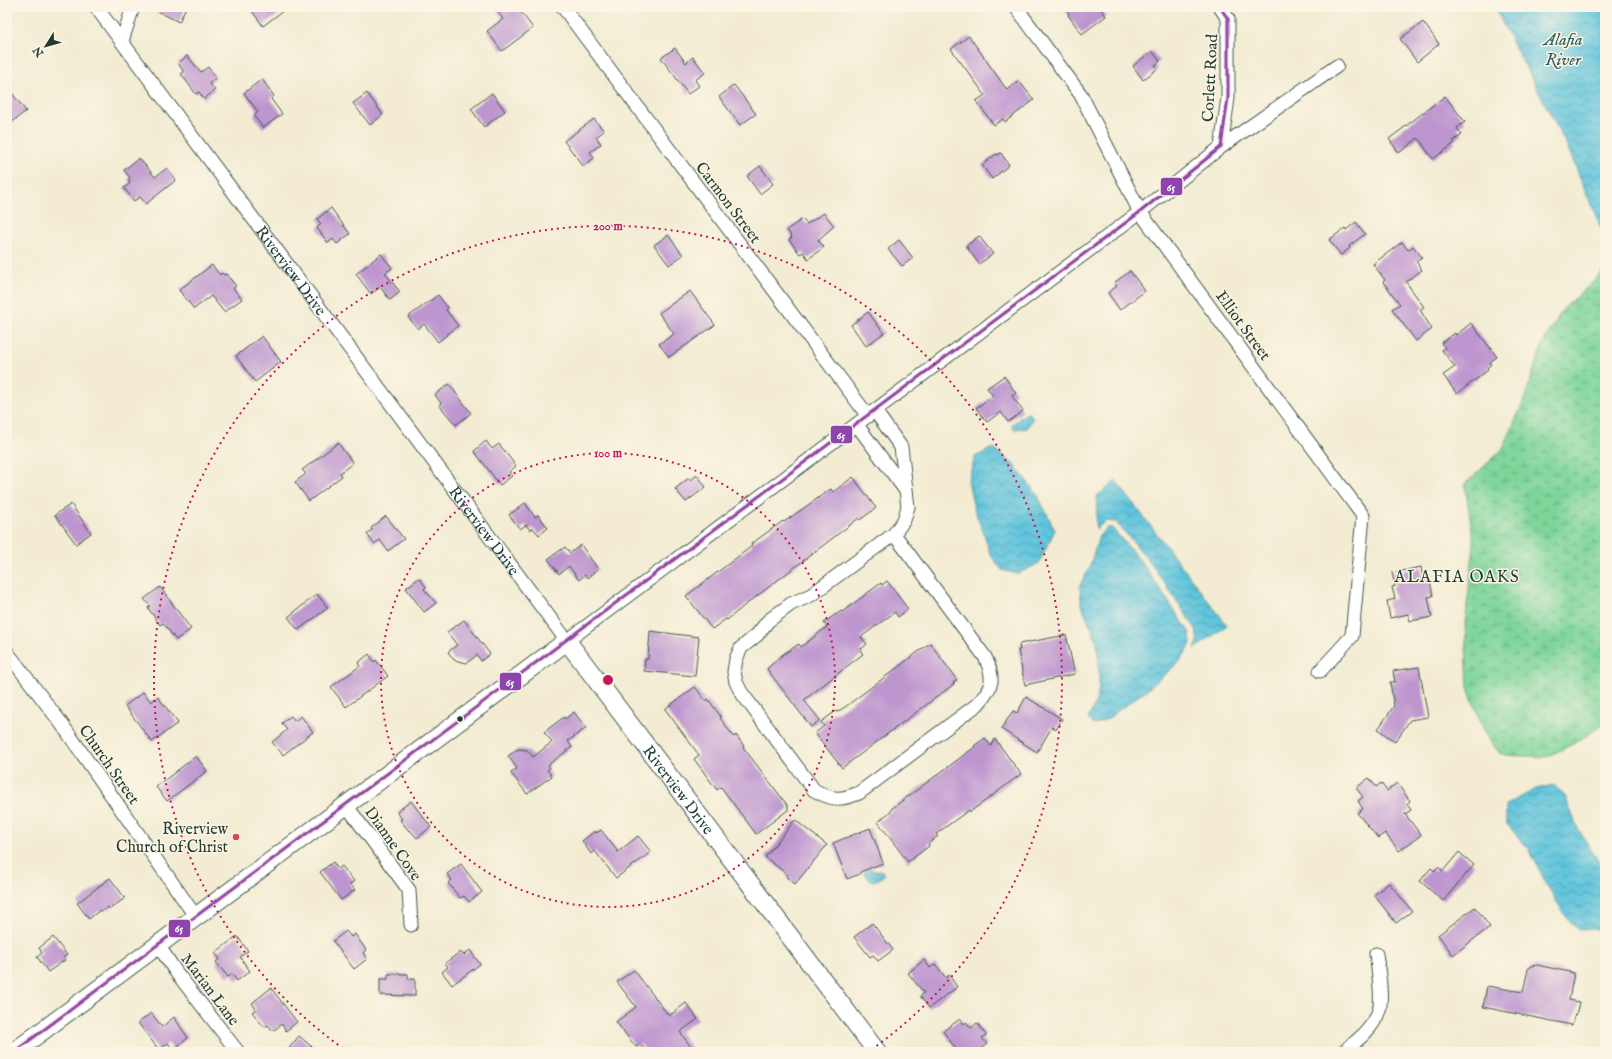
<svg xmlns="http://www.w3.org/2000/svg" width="1612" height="1059" font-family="'IM FELL English',serif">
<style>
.wetland{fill:url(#wetland-marsh);stroke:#4e8967}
.water{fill:url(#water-waves);stroke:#3f8088}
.building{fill:#bd95cf}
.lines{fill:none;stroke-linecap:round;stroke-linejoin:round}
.street-casing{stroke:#3f574c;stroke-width:15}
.secondary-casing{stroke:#3f574c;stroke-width:20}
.street{stroke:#fff;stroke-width:13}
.secondary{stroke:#fff;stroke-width:18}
.bus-1-casing{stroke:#fcf5e5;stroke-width:6}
.bus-1{stroke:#8e44ad;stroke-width:3}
.ring{fill:none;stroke:#c2185b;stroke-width:2;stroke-dasharray:2 4}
.bus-dot{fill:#1f3d34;stroke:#fcf5e5;stroke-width:1.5}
.poi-dot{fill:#d1495b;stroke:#fcf5e5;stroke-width:1.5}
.labels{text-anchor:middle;stroke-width:3;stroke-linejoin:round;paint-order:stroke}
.street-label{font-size:16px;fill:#1f3d34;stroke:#fcf5e5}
.poi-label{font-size:16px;fill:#1f3d34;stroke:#fcf5e5;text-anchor:end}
.water-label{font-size:17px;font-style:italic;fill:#2f5f5e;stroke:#fcf5e5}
.neighbourhood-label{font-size:17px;letter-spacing:1px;fill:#1f3d34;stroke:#fcf5e5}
.centre{fill:#c2185b;stroke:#fcf5e5;stroke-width:2}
.ring-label{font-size:12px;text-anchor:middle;font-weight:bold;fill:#c2185b;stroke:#fcf5e5;stroke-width:3;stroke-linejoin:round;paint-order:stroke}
.line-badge{stroke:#fcf5e5;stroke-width:1.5}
.badge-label{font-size:11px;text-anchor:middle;font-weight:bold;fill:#fff}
</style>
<defs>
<pattern id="wetland-marsh" width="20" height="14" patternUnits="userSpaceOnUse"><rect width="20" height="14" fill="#7dd59a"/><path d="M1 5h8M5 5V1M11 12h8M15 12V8" fill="none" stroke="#66ae7e"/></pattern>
<pattern id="water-waves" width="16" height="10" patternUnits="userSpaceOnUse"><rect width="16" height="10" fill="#5fc4dc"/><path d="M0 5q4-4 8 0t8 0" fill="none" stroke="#4ea0b3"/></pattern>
</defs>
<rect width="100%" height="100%" fill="#fcf5e5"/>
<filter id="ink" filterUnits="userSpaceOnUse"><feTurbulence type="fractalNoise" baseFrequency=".025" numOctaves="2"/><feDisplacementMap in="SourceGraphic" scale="8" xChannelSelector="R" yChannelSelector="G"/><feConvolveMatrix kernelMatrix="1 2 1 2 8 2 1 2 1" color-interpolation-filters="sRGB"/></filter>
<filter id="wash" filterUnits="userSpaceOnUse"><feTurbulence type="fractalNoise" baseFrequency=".012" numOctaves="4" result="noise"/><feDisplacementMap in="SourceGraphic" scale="16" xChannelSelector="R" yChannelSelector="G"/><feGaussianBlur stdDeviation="0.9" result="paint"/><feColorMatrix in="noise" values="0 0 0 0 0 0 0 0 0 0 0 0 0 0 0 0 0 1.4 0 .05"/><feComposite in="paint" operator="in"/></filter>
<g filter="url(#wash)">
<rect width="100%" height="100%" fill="#f3ecd3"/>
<polygon class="wetland" points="1605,269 1605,724 1573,744 1546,757 1501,755 1485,734 1468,688 1465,624 1474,544 1465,484 1503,449 1524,400 1543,343 1563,309 1590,285"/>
<g class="water">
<polygon points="1494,7 1605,7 1605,238 1567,146"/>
<polygon points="1027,413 1030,414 1033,418 1026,429 1019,428 1015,430 1013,429 1012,424"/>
<polygon points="993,448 1014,465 1037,494 1055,530 1039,563 1018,574 1002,570 990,554 984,534 974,509 968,480 975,457"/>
<polygon points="1116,481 1227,625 1195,649 1198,642 1196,629 1147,558 1116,522 1106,521 1096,529 1097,496"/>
<polygon points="1107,528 1112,528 1142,563 1190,633 1191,644 1180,661 1149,688 1107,719 1093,725 1088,719 1096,702 1099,688 1099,666 1097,642 1081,603 1080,585 1089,569 1099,536"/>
<polygon points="1554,785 1565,796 1577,827 1605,872 1605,925 1598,929 1578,930 1563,913 1547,885 1529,849 1506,823 1506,805 1536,789"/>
<path d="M 869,868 L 874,871 L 881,870 L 884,874 C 881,879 875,882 870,880 L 864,874 L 866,869 Z"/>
</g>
<g id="blocks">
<g class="building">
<polygon points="149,7 186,7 179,22"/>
<polygon points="249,7 288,7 263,26"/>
<polygon points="494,7 517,7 533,28 502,51 487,31 503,19"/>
<polygon points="1064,7 1100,7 1106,16 1082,34 1068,15 1069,14"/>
<polygon points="1423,22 1439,44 1417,62 1400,39"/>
<polygon points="969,36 1007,90 1019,81 1034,100 1005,122 1003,119 994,125 976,101 985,95 951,49"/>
<polygon points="675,48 686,63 693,57 705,73 695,80 699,86 688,94 661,58"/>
<polygon points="1152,51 1160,61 1155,65 1158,68 1143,80 1133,66"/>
<polygon points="187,56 201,72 208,67 216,78 209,83 215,90 204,99 199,92 196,94 181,74 184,72 178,63"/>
<polygon points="262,79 274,96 271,99 282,114 263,128 254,116 258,112 244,93"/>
<polygon points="734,85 756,114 740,125 719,97"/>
<polygon points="7,87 26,111 7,126"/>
<polygon points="367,93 383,115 370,125 353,103"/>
<polygon points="492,93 505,111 484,127 471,109"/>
<polygon points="1445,96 1465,122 1457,128 1462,135 1453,141 1455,143 1433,159 1418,138 1399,153 1389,139"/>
<polygon points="594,119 604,131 596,137 601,144 590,152 594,158 583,166 564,141"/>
<polygon points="1001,153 1009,165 992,179 982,165 996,154 997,155"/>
<polygon points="139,158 155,177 167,168 176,180 146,204 140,197 134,201 124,188 130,183 128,180 130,178 124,170"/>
<polygon points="760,166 773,184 760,194 747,176"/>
<polygon points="331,208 350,234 337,244 333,239 328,243 317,228 321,224 317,219"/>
<polygon points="824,213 834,226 818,240 824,247 808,259 803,252 800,254 789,240 792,237 787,230 802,219 807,224"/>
<polygon points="1356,222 1365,234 1349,246 1350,248 1341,255 1329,240 1345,228 1346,230"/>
<polygon points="668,235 683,255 669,265 654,245"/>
<polygon points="979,236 993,254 979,264 966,246"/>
<polygon points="899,240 913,258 902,266 888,249"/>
<polygon points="1402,242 1408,250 1413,246 1422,257 1416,261 1422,270 1406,282 1424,307 1420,310 1432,329 1416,341 1392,309 1400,304 1383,282 1385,280 1373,264"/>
<polygon points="381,254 392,268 385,273 400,292 390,300 380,287 371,294 356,274"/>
<polygon points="212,265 220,275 222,273 224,275 226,274 236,286 233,288 242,299 224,312 211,296 194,309 179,290"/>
<polygon points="1130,271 1145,291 1120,310 1108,293 1117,286 1114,283"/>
<polygon points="690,291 715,325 669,357 659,344 674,334 659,313"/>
<polygon points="438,295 448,308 446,310 458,326 438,342 424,324 418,329 408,317"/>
<polygon points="868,312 884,333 866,346 851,325"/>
<polygon points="1471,323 1497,357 1490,362 1491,364 1487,368 1488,370 1457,394 1443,375 1455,367 1442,350 1445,348 1441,343 1455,333 1456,335"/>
<polygon points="262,336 281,362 255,382 236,356"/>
<polygon points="1004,376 1016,393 1012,396 1023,411 1008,422 1001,412 987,422 976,408 993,396 987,388"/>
<polygon points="449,384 471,413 456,425 439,405 441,403 435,395"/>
<polygon points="486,441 492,449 499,444 516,466 509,472 512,476 500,485 474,451"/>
<polygon points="338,443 353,463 340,473 342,476 309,501 295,482 306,474 302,470"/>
<polygon points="697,475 706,487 686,502 675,489 689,478 691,480"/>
<polygon points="853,477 876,508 860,520 859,518 744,606 727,620 726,619 712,629 686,596 752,546 751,544 783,521 784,522 831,489 833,492"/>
<polygon points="525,503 535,517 538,515 548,528 539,535 533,528 530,530 526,525 520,529 509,515"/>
<polygon points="71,504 91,533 76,544 55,515"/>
<polygon points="386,516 404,539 388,551 380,540 374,544 367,534 372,530 371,528"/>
<polygon points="581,545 598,569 587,578 585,575 579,580 569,566 559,574 548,559 565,547 570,553"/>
<polygon points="1421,567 1423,577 1429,576 1433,596 1428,597 1432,617 1410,621 1408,614 1390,618 1387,601 1395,599 1392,587 1395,586 1392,573"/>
<polygon points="419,578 426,587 424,589 436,603 424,612 406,588"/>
<polygon points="887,581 908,609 898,617 895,612 861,637 867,644 860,650 863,654 804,700 820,720 811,727 767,669 782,655 799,644 801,647 827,627 824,623 836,614 836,615 841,611 842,612 881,583 882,585"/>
<polygon points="160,587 191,629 176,640 163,623 160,625 148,608 150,606 144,599"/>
<polygon points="317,594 328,608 298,630 288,617"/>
<polygon points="464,620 490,654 481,661 477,655 467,663 454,660 448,652 457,645 447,632"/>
<polygon points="650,631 699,637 695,676 644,671 645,659 648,659"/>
<polygon points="1066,635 1075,674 1025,685 1018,650 1020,650 1019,644"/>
<polygon points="930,643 957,680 953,683 954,684 842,768 815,733 824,726 821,722 836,711 837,712 845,707"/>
<polygon points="369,654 374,662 376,660 388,676 346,707 331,687 360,666 358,663"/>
<polygon points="1419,667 1428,717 1410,720 1395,742 1378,729 1394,706 1390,682 1395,682 1393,671"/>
<polygon points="695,687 706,701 708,699 721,717 720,718 734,737 736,735 744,746 743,747 788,806 788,810 756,834 721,787 717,790 694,759 699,755 665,709"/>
<polygon points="143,692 151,702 158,697 178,723 152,742 125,706"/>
<polygon points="1026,697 1062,719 1056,730 1052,727 1037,752 1001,729 1013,711 1017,713"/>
<polygon points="574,712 586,728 568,741 572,747 548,765 550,768 547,770 552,776 527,794 511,773 517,768 508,756 518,749 527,750 533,757 552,742 544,732 564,717 565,719"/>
<polygon points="291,716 295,721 301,716 313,732 283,755 272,742 287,730 282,723"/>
<polygon points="985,738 991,746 995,739 1021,774 989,798 970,812 969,810 936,834 938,836 928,844 929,846 908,862 878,822 892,810 891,809 975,747 974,746"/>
<polygon points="196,756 207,771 167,801 156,787"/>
<polygon points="1369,778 1376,787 1381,783 1387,791 1397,783 1410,801 1407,804 1411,810 1405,814 1421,835 1399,851 1385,833 1378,838 1357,813 1363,809 1358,801 1363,797 1356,788"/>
<polygon points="411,801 431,827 417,838 410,830 409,831 400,820 402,819 397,812"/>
<polygon points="795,820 827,845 795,884 786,877 788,875 765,857"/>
<polygon points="870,828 883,863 860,872 860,874 847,879 833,843"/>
<polygon points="601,830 618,852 638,836 651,852 616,878 595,851 591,854 582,841 595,831 596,833"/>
<polygon points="1459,852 1474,865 1443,901 1420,881 1431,868 1434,871 1438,867 1443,871"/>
<polygon points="333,862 338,869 342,866 354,881 350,884 355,890 341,900 320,872"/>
<polygon points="461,864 482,892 469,902 464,896 460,898 448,883 452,880 447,874"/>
<polygon points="110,878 125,898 110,909 108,907 103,911 100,910 89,919 77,903"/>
<polygon points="1389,883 1412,911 1396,923 1374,895"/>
<polygon points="1475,907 1490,927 1453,955 1438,935"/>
<polygon points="872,923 893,950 878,961 873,955 870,957 854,937"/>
<polygon points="346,931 351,937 355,934 366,950 363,953 367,959 354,969 333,941"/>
<polygon points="237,936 248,951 240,957 250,971 237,981 232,974 228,977 216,962 220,959 215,953"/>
<polygon points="53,937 67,955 63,958 65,960 48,972 37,957 42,953 39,948"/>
<polygon points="470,950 480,964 452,985 442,972 448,967 445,963 460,952 464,955"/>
<polygon points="924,960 930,968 935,964 946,978 949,975 957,987 929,1008 920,996 924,993 908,973"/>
<polygon points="1537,965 1574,973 1569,1000 1579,1002 1576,1015 1575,1014 1572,1025 1483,1007 1487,986 1523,992 1528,969 1532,966"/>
<polygon points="634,970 669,1016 686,1003 698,1019 680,1032 691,1047 684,1052 647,1052 640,1044 636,1047 616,1022 636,1007 617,982"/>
<polygon points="388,974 408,974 408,979 415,979 415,996 380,995 380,979 388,979"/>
<polygon points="271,988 297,1022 286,1031 282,1024 273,1031 268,1025 264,1027 252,1012 256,1009 252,1003"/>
<polygon points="151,1013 162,1027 174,1017 188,1038 173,1050 168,1043 159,1050 138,1023"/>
<polygon points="960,1019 964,1024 966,1022 971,1028 977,1023 986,1035 982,1038 987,1044 976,1052 958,1052 943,1031"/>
<polygon points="299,1036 318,1052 286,1052"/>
</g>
</g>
</g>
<g filter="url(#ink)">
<use href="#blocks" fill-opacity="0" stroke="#3f574c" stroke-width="1"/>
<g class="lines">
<g class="street-casing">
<g id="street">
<path id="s1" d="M 96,7 L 567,641 L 1140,212 L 1221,147 L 1228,98 L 1228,19 L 1220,7"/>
<polyline points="563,7 868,416"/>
<polyline points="1016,7 1081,95 1140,212 1363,516 1352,636 1320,671"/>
<polyline points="122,41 133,7"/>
<polyline points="1221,147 1337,66"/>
<path d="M 875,411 L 901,447 L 908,507 L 904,520 L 894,534 L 811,595 L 791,604 L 768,621 L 757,635 L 741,648 L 736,659 L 734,672 L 736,682 L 741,692 L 814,790 C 832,800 839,801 859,793 L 978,704 C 993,687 995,678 985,657 L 894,534"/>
<polyline points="857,425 906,491"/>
<polyline points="7,652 61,723 196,917"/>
<polyline points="346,805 409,890 411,925"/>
<polyline points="158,945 176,972 238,1052"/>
<path d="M 1343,1052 C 1357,1041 1374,1028 1379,1010 C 1383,997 1378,968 1376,954"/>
</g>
</g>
<g class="secondary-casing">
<g id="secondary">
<path id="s2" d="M 14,1052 L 567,641 L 877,1052"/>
</g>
</g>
<use href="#street" class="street"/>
<use href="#secondary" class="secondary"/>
<g class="bus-1-casing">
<polyline id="bus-1" points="14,1052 1140,212 1221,147 1228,98 1228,19 1220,7"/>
</g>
<use href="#bus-1" class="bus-1"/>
</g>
</g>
<g class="ring">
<circle cx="608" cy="680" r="227"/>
<path d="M348 1052A454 454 0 1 1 868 1052"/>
</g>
<circle class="bus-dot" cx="460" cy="719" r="3.5"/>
<circle class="poi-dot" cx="236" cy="837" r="4"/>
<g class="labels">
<g class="street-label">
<text transform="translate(1209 78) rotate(-87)" y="6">Corlett Road</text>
<text transform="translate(729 202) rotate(53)" y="6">Carmon Street</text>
<text dy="6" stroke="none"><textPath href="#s1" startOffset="328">Riverview Drive</textPath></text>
<text transform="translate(1244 325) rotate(54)" y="6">Elliot Street</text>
<text dy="6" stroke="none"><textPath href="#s1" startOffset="652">Riverview Drive</textPath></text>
<text transform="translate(110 764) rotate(55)" y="6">Church Street</text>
<text dy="6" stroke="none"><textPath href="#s2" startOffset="875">Riverview Drive</textPath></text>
<text transform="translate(394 843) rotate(55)" y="6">Dianne Cove</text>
<text transform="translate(211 989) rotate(53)" y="6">Marian Lane</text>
</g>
<g class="poi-label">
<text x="228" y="834">Riverview<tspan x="228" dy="18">Church of Christ</tspan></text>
</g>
<g class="water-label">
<text x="1563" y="45">Alafia<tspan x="1563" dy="20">River</tspan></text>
</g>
<g class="neighbourhood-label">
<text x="1457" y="582">ALAFIA OAKS</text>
</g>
</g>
<circle cx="608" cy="680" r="6" class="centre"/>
<g class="ring-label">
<text x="608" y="230">200 m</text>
<text x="608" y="457">100 m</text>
</g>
<g class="line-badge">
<rect x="1160" y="177" width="23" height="19" rx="4" fill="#8e44ad"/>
<rect x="830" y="425" width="23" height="19" rx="4" fill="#8e44ad"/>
<rect x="499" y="672" width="23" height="19" rx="4" fill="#8e44ad"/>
<rect x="168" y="919" width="23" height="19" rx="4" fill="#8e44ad"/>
</g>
<g class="badge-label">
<text x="1171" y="191">65</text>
<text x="841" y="439">65</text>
<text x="510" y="686">65</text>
<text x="179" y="932">65</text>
</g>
<rect width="1612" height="1059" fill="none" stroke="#fcf5e5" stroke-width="24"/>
<g transform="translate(46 46) rotate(233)" stroke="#fcf5e5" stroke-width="3" paint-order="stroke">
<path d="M0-3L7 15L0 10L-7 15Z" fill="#1f3d34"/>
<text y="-6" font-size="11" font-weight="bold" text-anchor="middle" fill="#1f3d34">N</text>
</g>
</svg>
